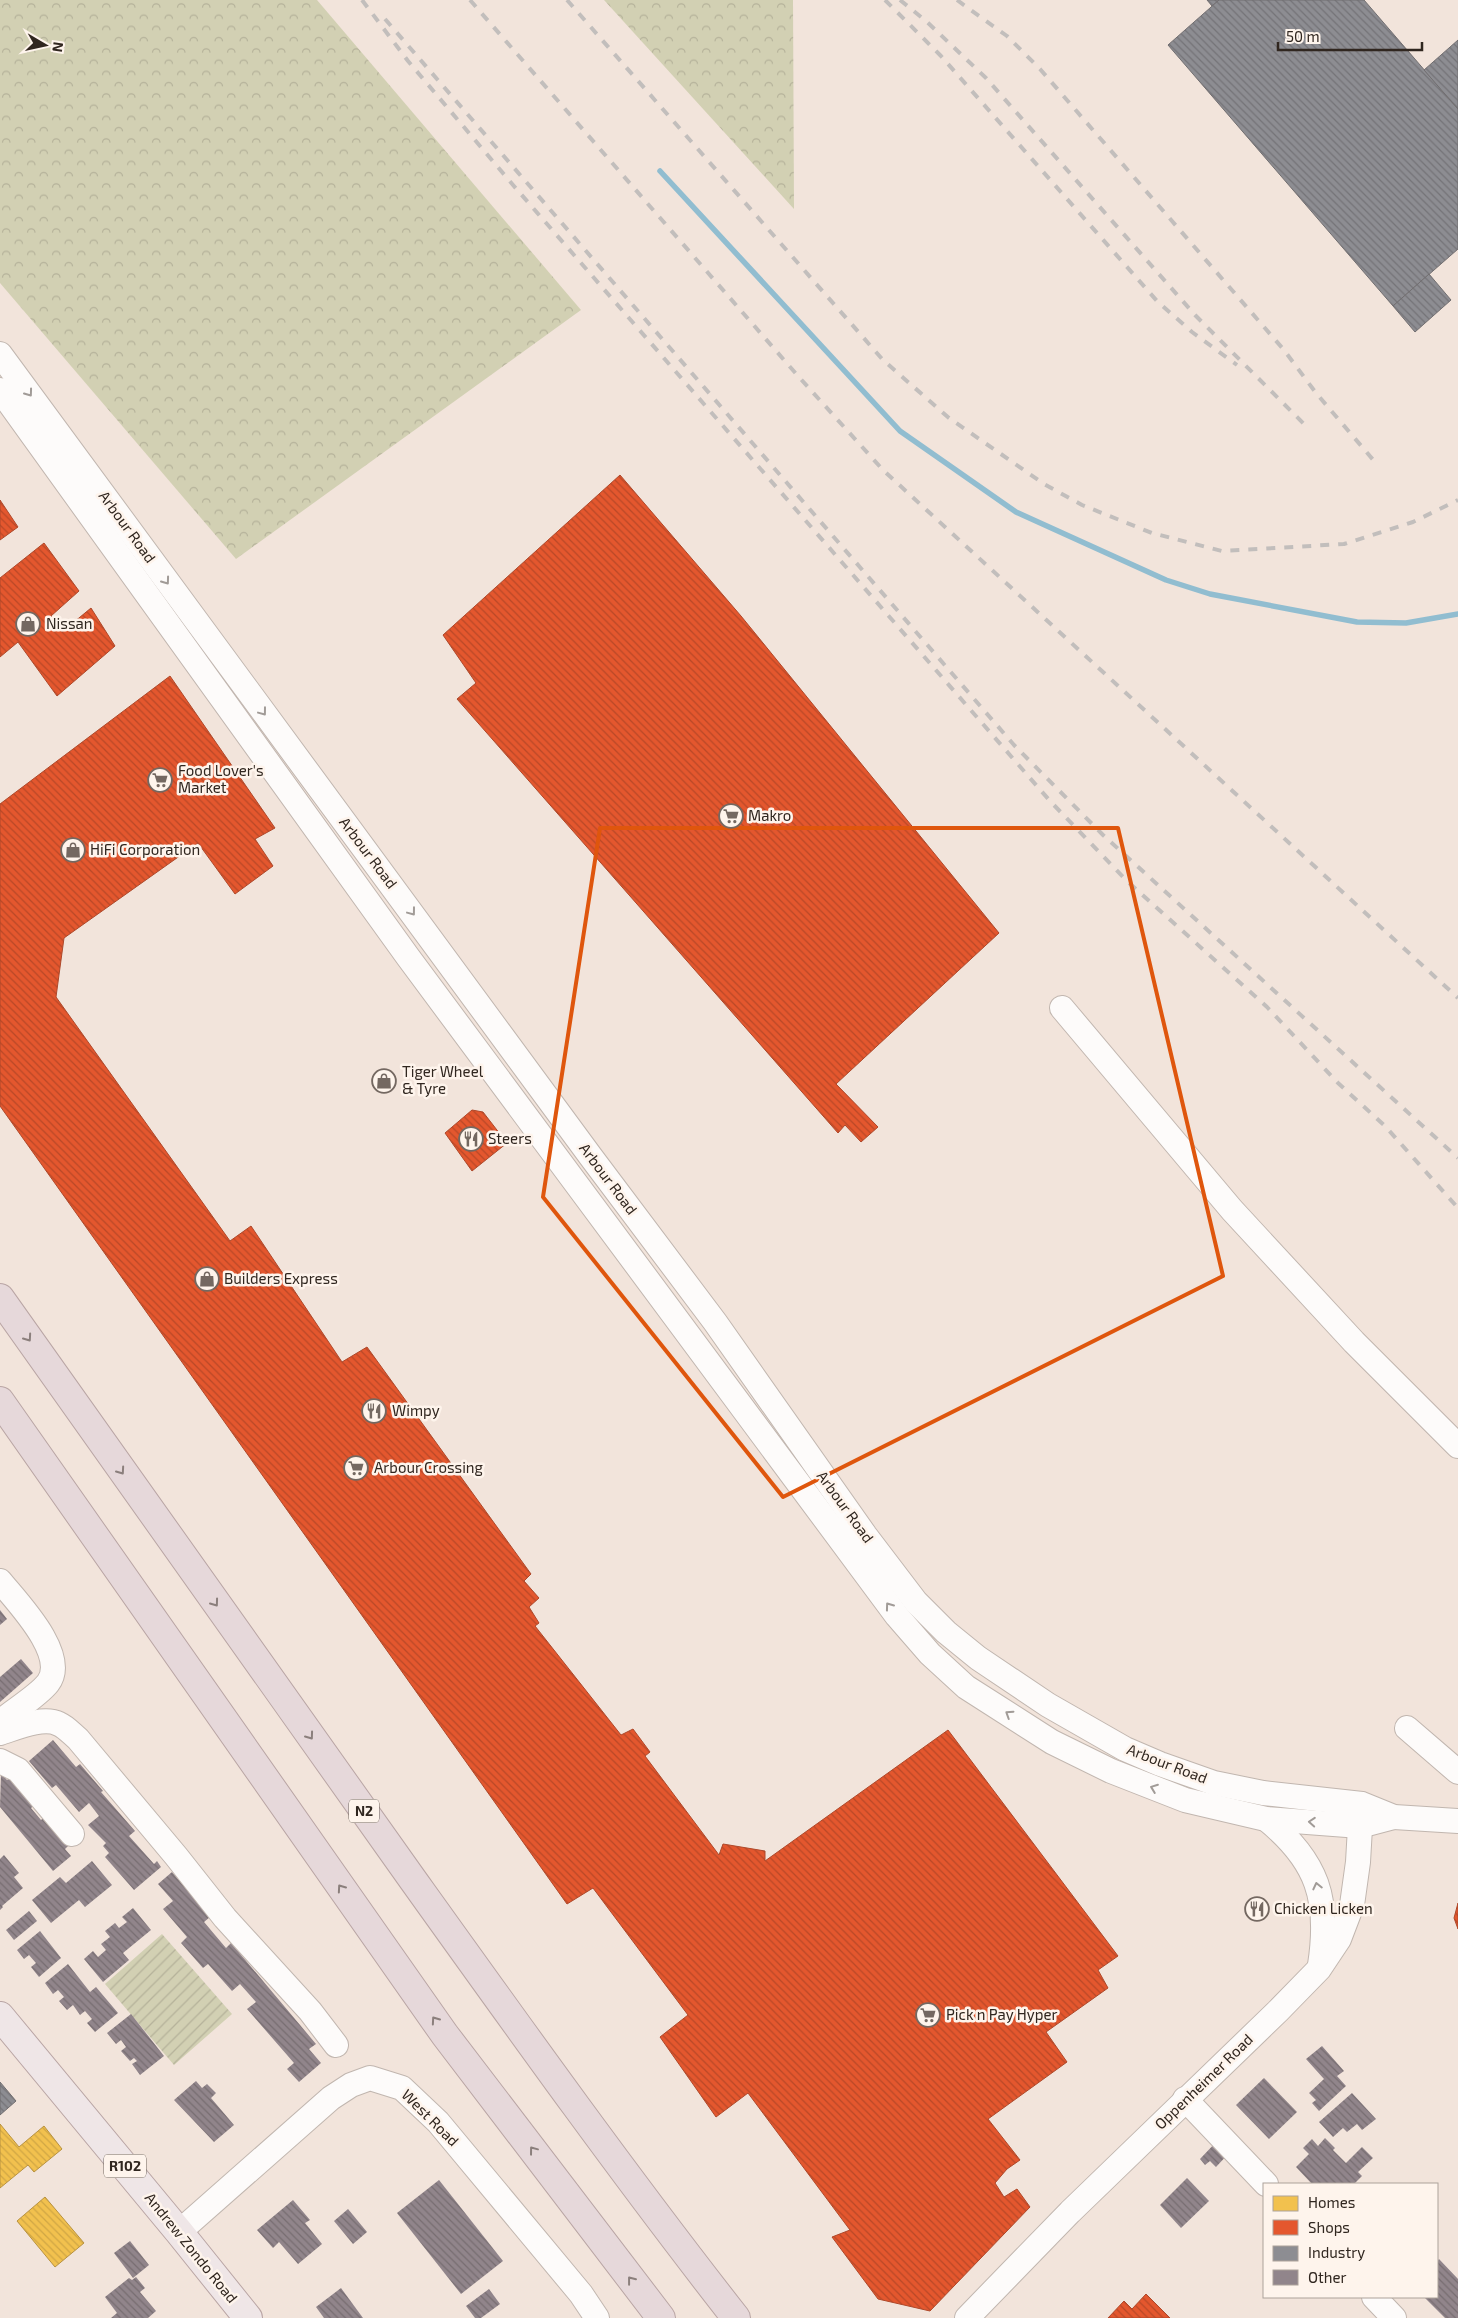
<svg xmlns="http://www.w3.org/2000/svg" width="1458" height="2318" font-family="'Exo 2',sans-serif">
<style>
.forest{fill:url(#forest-crowns)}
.garden{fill:url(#garden-furrows)}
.homes{fill:url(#homes-back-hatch);stroke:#b89240}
.shops{fill:url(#shops-back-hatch);stroke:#ae482a}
.industry{fill:url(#industry-back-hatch);stroke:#716e70}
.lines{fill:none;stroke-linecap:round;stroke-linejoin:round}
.stream{stroke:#91bdd0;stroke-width:5.5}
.building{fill:url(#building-back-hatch)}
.street-casing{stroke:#c1b6af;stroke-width:26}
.primary-casing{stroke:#b9a5a4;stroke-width:30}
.highway-casing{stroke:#b9a5a4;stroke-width:30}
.street{stroke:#fdfbfa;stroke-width:24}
.primary{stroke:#efe6e7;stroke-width:28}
.highway{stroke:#e6d8da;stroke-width:28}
.rail{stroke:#c2bebc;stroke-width:4;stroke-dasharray:9 9;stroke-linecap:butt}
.oneway{stroke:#a19b97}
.oneway2{stroke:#8b7f7c}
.marked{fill:none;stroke:#df560d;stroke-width:4;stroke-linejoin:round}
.labels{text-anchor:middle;stroke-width:5;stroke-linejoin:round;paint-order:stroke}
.shield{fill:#fef4ec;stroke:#6e645c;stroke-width:1}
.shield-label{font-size:14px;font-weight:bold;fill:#30261f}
.street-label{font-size:15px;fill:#30261f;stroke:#fef4ec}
.poi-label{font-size:15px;fill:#30261f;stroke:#fef4ec;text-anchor:start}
</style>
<defs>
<pattern id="forest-crowns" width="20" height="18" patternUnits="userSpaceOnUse" patternTransform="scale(1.25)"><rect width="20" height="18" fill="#d2d0b3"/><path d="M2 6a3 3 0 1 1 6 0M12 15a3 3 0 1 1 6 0" fill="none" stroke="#b5b29a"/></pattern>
<pattern id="garden-furrows" width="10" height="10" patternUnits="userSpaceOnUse" patternTransform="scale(1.25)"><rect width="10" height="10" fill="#d2d0b3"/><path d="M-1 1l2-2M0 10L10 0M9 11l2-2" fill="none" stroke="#b5b29a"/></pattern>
<pattern id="homes-back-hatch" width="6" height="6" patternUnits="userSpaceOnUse" patternTransform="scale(1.25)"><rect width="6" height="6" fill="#f2c14e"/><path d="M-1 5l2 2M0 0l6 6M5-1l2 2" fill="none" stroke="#d0a644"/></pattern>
<pattern id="shops-back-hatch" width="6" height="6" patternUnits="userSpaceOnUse" patternTransform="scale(1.25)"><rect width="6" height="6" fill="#e4572e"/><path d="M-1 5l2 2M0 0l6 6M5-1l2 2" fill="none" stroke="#b94827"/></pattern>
<pattern id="industry-back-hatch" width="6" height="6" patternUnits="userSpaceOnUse" patternTransform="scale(1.25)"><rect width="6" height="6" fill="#8d8d92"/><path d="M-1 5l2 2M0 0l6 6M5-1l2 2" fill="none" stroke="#747377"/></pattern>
<pattern id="building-back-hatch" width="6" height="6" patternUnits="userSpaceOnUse" patternTransform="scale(1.25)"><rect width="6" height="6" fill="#91858b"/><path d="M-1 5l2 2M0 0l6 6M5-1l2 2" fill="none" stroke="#776d71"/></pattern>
</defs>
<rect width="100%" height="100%" fill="#f2e4db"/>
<g class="forest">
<polygon points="0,0 317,0 581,310 236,559 0,283"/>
<polygon points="604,0 793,0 794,209"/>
</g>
<polygon class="garden" points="162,1934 232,2014 174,2065 105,1984"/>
<g class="homes">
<polygon points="0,2124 19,2147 44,2126 62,2149 34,2172 28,2165 0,2188"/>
<polygon points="45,2197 84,2243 55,2267 17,2221"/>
</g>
<g class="shops">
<polygon points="620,475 741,616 999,933 836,1084 878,1127 861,1142 845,1125 838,1133 457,699 476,683 443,635"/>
<polygon points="0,500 18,527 0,540"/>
<polygon points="44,543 79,591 51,616 62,632 91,608 115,646 57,696 18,642 0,657 0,578"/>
<polygon points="170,676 275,828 255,839 273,866 235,894 198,843 64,938 56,997 230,1241 251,1226 342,1362 367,1347 531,1574 524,1581 539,1598 529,1607 539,1623 535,1626 621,1735 633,1729 650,1752 645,1756 719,1855 723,1844 765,1851 765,1861 948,1730 1118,1956 1098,1970 1108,1988 1046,2032 1067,2062 988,2119 1020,2160 1007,2169 995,2183 1004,2197 1017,2189 1030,2207 930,2311 878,2299 832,2237 850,2230 748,2093 716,2117 660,2037 688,2015 593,1888 567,1904 0,1106 0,804"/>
<polygon points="472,1110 483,1112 507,1143 472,1171 445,1133"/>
<polygon points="1458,1903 1458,1929 1454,1918"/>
<polygon points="1146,2294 1170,2318 1108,2318 1124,2301 1132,2309"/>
</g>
<g class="industry">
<polygon points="1207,0 1219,0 1212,6"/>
<polygon points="1219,0 1364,0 1458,109 1458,249 1393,306 1168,45"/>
<polygon points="1458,40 1458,109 1424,70"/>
<polygon points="1429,274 1451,300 1415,332 1393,306"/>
<polygon points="0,2082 16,2101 0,2115"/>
</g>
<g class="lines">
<polyline class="stream" points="660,171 900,431 1016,512 1166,580 1210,594 1357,622 1406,623 1458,614"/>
</g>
<g class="building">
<polygon points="0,1610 7,1619 0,1625"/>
<polygon points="21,1659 33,1673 0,1702 0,1677"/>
<polygon points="53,1740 76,1767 80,1764 103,1791 101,1792 135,1831 129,1836 154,1864 157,1861 161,1867 134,1890 105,1857 109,1853 103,1846 106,1843 88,1825 99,1816 89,1803 79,1812 56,1785 52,1788 29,1761"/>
<polygon points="1,1773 7,1780 15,1774 39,1802 31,1808 41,1820 48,1814 72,1842 65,1849 71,1856 53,1871 0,1807"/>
<polygon points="4,1855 19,1873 14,1877 23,1888 2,1906 3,1907 0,1910 0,1859"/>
<polygon points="92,1861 112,1885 85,1907 79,1900 51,1923 32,1900 60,1877 66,1883"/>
<polygon points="172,1872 210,1917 204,1922 226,1948 231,1943 316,2044 309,2049 321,2063 299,2082 287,2069 294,2063 247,2009 256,2002 240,1984 232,1991 208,1964 203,1968 181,1943 187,1937 163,1909 173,1901 158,1884"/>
<polygon points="133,1908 151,1930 123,1953 129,1960 103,1982 84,1959 93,1951 98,1957 106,1950 101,1944 110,1937 105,1931 115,1923 119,1928 127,1922 122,1917"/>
<polygon points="29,1911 37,1921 14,1940 6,1930"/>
<polygon points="40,1931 61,1958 39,1977 31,1967 36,1963 29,1955 24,1959 17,1950"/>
<polygon points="68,1964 90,1992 96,1987 118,2013 95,2032 87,2023 92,2019 85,2011 80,2015 73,2005 67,2010 59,2001 64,1997 58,1990 53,1994 45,1983"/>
<polygon points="131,2014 164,2056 140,2075 132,2064 137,2061 134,2058 130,2061 121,2051 126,2047 121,2040 116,2044 107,2033"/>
<polygon points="1322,2046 1344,2071 1337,2076 1346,2086 1319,2111 1312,2103 1316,2100 1309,2093 1324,2079 1306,2059"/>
<polygon points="1264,2078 1297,2112 1269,2139 1236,2105"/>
<polygon points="196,2081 202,2088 207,2084 216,2093 211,2098 234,2125 214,2142 174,2100"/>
<polygon points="1352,2093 1376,2119 1362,2130 1357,2124 1347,2132 1343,2128 1333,2137 1319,2122"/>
<polygon points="1325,2138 1335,2148 1333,2150 1346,2163 1362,2147 1373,2158 1358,2172 1362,2176 1354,2184 1312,2184 1296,2167 1309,2154 1303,2148 1312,2139 1318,2146"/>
<polygon points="1218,2140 1230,2152 1216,2167 1210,2161 1205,2165 1200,2159"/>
<polygon points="1187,2178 1209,2201 1181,2228 1160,2205"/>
<polygon points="439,2180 503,2261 461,2294 397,2213"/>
<polygon points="293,2200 310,2220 305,2223 322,2244 298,2264 279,2242 273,2248 257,2230"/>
<polygon points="348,2209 367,2232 353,2244 334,2221"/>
<polygon points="130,2241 149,2265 133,2278 114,2253"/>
<polygon points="1439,2259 1458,2279 1458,2318 1445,2318 1424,2297 1437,2297 1437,2262"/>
<polygon points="136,2277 145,2288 140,2292 156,2311 148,2318 111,2318 117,2313 105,2297 129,2278 132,2280"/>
<polygon points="341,2288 363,2318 324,2318 316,2307"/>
<polygon points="489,2289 500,2304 481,2318 475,2318 466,2306"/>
</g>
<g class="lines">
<g class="street-casing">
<g id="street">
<polyline points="0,354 591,1157 715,1322 865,1535 916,1602 946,1632 978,1658 1048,1705 1125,1749 1160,1764 1214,1783 1263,1793 1362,1804 1394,1817 1458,1821"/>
<polyline points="0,390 408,957 897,1616 930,1654 966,1687 1052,1742 1111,1771 1185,1800 1266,1819 1360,1826 1394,1817"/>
<polyline points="1062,1008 1232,1210 1354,1342 1458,1446"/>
<path d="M 0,1581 C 17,1602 69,1655 48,1683 C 38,1696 14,1710 0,1722"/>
<polyline points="1407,1728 1458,1772"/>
<path d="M 0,1733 C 16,1728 43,1716 59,1724 C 66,1727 72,1734 78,1739 L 176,1856 L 225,1918 L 310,2011 L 336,2045"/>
<polyline points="0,1761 18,1770 72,1834"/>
<path d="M 1266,1819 C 1318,1861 1330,1900 1320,1965"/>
<polyline points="1185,2099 1266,2184"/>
<polyline points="179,2232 331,2098 351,2085 370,2078 402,2088 438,2122 581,2294 597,2318"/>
<polyline points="1374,2297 1394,2318"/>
<polyline points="967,2318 1070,2212 1278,2011 1319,1969 1339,1939 1352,1905 1358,1862 1361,1810"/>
</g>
</g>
<g class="primary-casing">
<polyline id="primary" points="0,2016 179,2232 248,2318"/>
</g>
<g class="highway-casing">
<g id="highway">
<path d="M 0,1298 C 137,1493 275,1687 413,1880 C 519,2028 624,2175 736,2318"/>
<polyline points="0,1401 445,2035 661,2318"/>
</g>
</g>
<use href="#street" class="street"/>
<use href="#primary" class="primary"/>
<use href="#highway" class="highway"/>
<g class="rail">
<polyline points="362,0 408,61 513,185 1050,801 1127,881 1267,1007 1338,1083 1385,1126 1458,1208"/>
<polyline points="470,0 798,376 883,470 1458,998"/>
<polyline points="567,0 883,360 949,418 1044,484 1082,505 1152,533 1222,551 1344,544 1413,522 1458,500"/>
<polyline points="885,0 941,56 1157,301 1192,332 1237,365"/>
<polyline points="900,0 926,21 986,78 1195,315 1307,427"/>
<polyline points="957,0 1007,36 1040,69 1284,350 1316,393 1375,462"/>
<polyline points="385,19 1014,745 1103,835 1458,1158"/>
</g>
</g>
<defs><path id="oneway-chevron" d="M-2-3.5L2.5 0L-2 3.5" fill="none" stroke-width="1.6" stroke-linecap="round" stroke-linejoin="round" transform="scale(1.25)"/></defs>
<g class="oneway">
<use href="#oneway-chevron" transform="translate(29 393) rotate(54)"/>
<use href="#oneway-chevron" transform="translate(166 581) rotate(54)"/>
<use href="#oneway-chevron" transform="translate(263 712) rotate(53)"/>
<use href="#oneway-chevron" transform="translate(412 912) rotate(53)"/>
<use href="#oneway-chevron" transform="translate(889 1606) rotate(-126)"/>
<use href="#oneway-chevron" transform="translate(1009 1714) rotate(-147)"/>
<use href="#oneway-chevron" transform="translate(1154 1788) rotate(-159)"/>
<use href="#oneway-chevron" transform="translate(1312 1822) rotate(-176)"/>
<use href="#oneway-chevron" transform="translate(1317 1886) rotate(-103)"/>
</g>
<g class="oneway2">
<use href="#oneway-chevron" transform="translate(28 1338) rotate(55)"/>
<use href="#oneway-chevron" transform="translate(121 1471) rotate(55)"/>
<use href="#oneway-chevron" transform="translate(215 1603) rotate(54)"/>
<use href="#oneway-chevron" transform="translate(310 1736) rotate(54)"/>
<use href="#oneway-chevron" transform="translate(341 1888) rotate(-125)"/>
<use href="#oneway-chevron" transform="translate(435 2020) rotate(-125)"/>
<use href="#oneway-chevron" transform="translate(533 2150) rotate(-127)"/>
<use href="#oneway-chevron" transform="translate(631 2280) rotate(-128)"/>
</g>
<path class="marked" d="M 600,828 L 1118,828 L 1223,1276 L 783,1497 L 543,1197 Z"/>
<defs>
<g id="shop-ring" transform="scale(1.25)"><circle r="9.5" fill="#fef4ec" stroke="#746861" stroke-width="1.5"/><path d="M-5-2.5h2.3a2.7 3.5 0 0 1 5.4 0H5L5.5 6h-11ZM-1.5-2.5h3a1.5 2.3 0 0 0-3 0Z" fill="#746861"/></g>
<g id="supermarket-ring" transform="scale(1.25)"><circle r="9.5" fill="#fef4ec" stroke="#746861" stroke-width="1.5"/><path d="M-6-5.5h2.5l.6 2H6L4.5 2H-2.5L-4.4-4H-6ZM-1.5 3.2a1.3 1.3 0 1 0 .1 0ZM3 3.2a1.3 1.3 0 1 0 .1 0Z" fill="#746861"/></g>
<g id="restaurant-ring" transform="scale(1.25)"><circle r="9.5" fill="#fef4ec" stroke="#746861" stroke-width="1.5"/><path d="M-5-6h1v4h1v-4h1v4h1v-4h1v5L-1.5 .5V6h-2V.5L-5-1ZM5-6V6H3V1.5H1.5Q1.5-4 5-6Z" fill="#746861"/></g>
</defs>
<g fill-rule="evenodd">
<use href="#shop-ring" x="28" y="624"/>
<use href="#supermarket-ring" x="160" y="780"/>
<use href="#supermarket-ring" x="731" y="816"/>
<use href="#shop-ring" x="73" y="850"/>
<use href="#shop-ring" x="384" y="1081"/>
<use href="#restaurant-ring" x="471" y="1139"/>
<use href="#shop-ring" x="207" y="1279"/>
<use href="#restaurant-ring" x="374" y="1411"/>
<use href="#supermarket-ring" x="356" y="1468"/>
<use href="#restaurant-ring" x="1257" y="1909"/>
<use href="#supermarket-ring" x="928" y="2015"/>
</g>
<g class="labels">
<g class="shield">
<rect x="349" y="1799.5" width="30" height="23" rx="4"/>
<rect x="104" y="2154.5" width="42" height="23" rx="4"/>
</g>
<g class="shield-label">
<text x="364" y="1816">N2</text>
<text x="125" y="2171">R102</text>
</g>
<g class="street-label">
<text transform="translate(127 527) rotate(54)" y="5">Arbour Road</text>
<text transform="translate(368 853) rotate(53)" y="5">Arbour Road</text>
<text transform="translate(608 1179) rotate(53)" y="5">Arbour Road</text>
<text transform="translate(845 1507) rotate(54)" y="5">Arbour Road</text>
<text transform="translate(1167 1764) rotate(21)" y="5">Arbour Road</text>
<text transform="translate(1204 2082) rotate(-44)" y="5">Oppenheimer Road</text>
<text transform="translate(430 2118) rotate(45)" y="5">West Road</text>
<text transform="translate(191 2248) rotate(51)" y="5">Andrew Zondo Road</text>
</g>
<g class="poi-label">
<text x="46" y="629">Nissan</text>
<text x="178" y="776">Food Lover's<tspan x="178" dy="17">Market</tspan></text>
<text x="748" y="821">Makro</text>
<text x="90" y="855">HiFi Corporation</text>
<text x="402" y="1077">Tiger Wheel<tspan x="402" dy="17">&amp; Tyre</tspan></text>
<text x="488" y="1144">Steers</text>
<text x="224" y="1284">Builders Express</text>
<text x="392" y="1416">Wimpy</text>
<text x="374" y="1473">Arbour Crossing</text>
<text x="1274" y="1914">Chicken Licken</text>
<text x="946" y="2020">Pick n Pay Hyper</text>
</g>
</g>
<rect x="1263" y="2183" width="175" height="115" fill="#fef4ec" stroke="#aca29a"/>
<rect x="1273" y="2196" width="25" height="15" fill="#f2c14e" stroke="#aca29a"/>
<text x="1308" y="2208" font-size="15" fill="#30261f">Homes</text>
<rect x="1273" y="2220" width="25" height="15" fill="#e4572e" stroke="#aca29a"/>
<text x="1308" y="2233" font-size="15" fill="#30261f">Shops</text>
<rect x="1273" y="2246" width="25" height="15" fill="#8d8d92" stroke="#aca29a"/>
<text x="1308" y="2258" font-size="15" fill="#30261f">Industry</text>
<rect x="1273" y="2270" width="25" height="15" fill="#91858b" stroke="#aca29a"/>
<text x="1308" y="2283" font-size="15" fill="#30261f">Other</text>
<g transform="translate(45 45) rotate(99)" stroke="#fef4ec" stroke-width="4" paint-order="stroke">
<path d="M0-4L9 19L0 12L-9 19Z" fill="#30261f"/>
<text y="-8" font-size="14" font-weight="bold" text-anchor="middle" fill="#30261f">N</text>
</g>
<path d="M1278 42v8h144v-8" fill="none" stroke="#30261f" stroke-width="2.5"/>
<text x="1286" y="42" font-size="15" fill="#30261f" stroke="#fef4ec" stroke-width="4" paint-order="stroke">50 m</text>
</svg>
